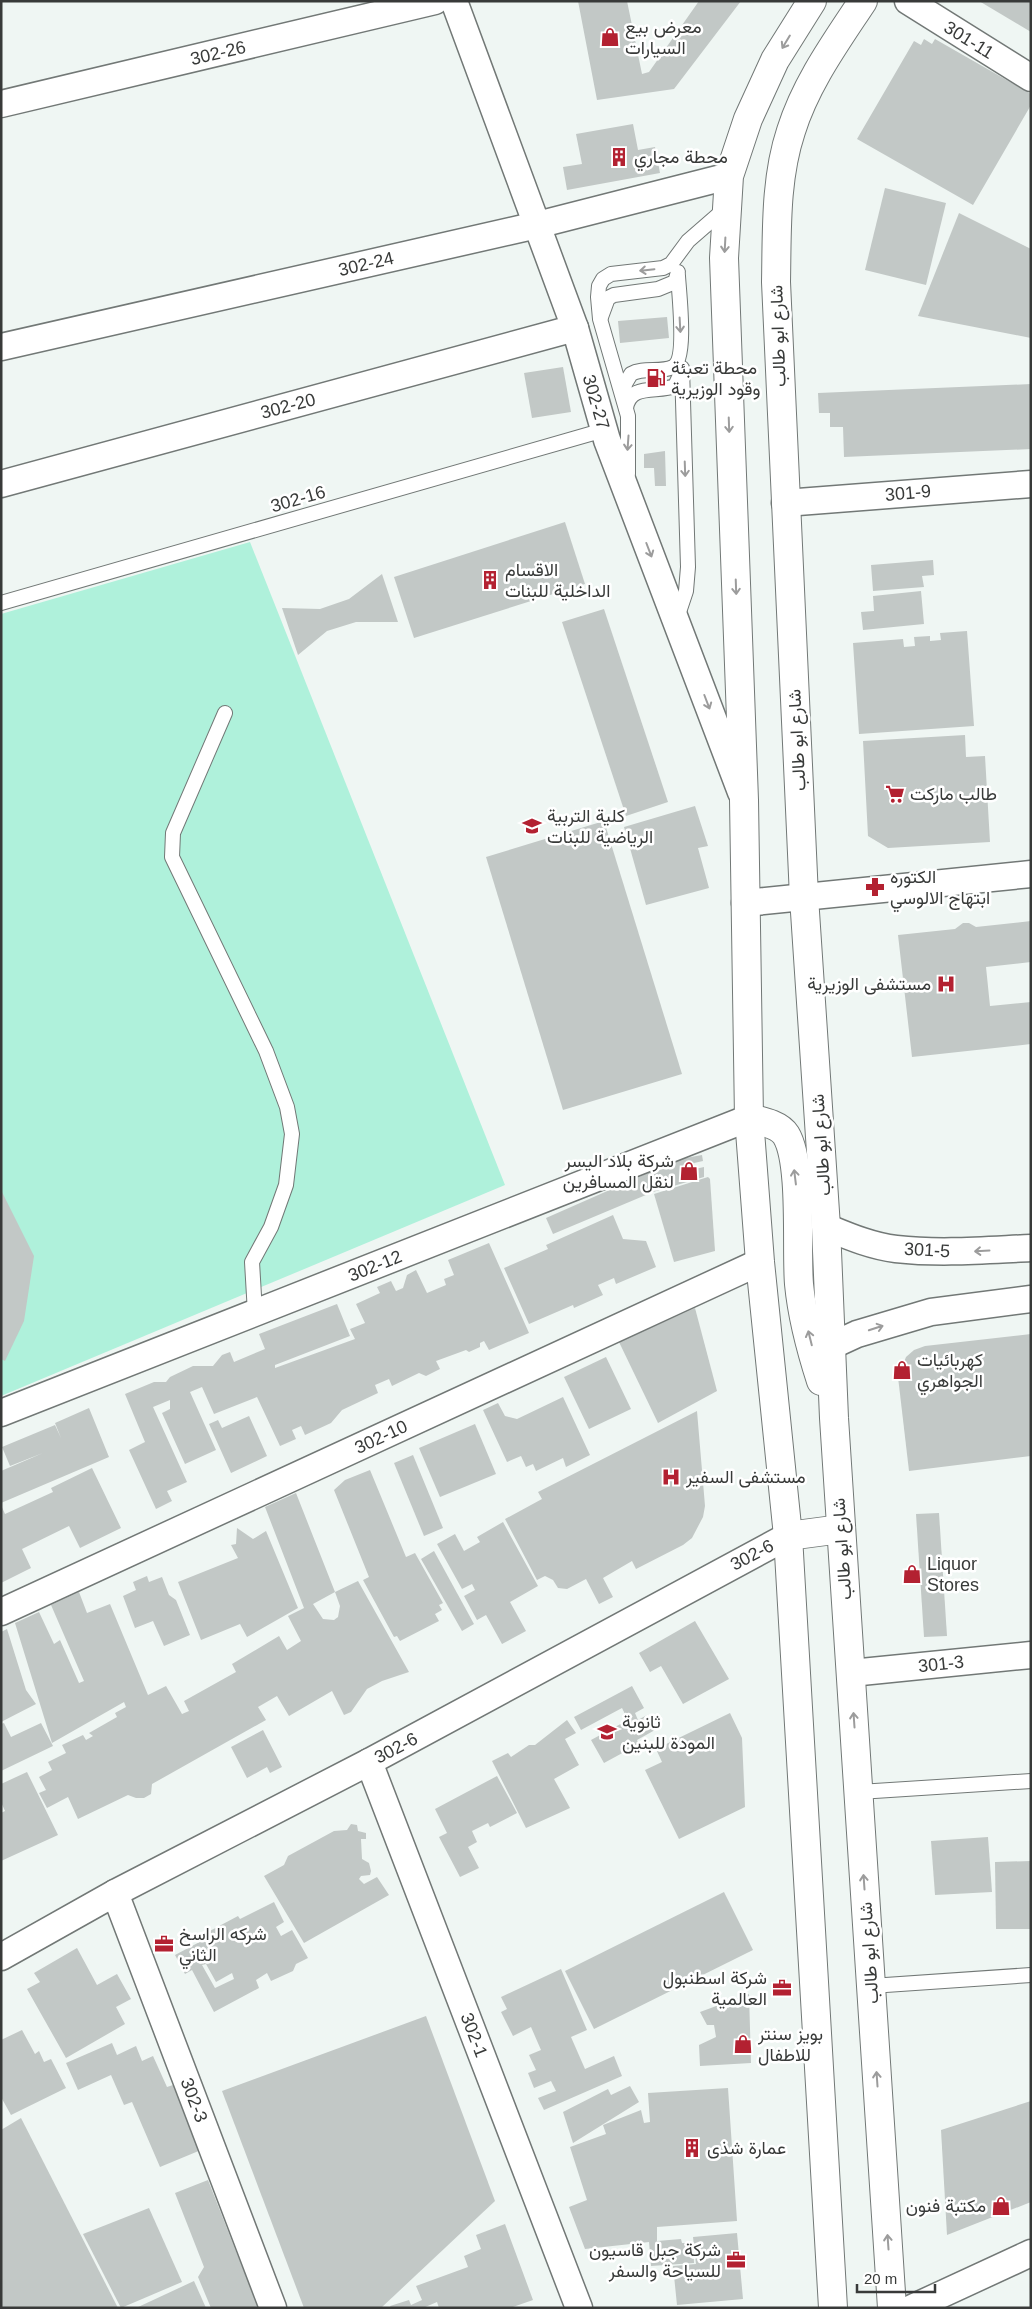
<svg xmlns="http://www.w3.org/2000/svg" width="1032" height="2309" font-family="Helvetica,Vazirmatn,sans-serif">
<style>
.green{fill:#aff1db}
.building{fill:#c2c8c6;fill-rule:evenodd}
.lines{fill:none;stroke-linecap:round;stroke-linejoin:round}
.service-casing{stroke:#727876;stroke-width:16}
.minor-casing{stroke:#727876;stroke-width:29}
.primary-casing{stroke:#727876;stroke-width:30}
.service{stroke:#fff;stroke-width:14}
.minor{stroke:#fff;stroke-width:26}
.primary{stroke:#fff;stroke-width:28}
.oneway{stroke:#9c9c9c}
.labels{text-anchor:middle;stroke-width:5;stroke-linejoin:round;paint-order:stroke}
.poi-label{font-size:18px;fill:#383a39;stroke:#fff;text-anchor:start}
.street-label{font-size:18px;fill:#383a39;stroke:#fff}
</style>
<rect width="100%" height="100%" fill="#eff6f3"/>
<polygon class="green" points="250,542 505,1185 1,1396 1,614"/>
<g class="building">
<polygon points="578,1 627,1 642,74 649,72 699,1 741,1 674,89 597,100"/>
<polygon points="979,1 1031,1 1031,32"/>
<polygon points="924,39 932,44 935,39 1031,94 1031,105 973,205 857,139 914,41 921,45"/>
<polygon points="633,124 638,150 655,147 660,173 567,190 563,167 582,164 576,134"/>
<polygon points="885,188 946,203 926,285 865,270"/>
<polygon points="959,213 1031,249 1031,338 918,316"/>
<polygon points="667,317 669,338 620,343 618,321"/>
<polygon points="563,367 571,412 532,418 524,373"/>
<polygon points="1031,384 1031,449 844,457 843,427 830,427 830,413 819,413 818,393"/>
<polygon points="665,451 666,486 655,486 654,468 644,468 644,454"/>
<polygon points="565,522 585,584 414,638 394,577"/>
<polygon points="933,560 934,575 922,576 924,587 873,591 871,565"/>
<polygon points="382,574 398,622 356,622 327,631 298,655 282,608 320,609 349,599"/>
<polygon points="921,591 924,624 863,630 861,612 874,611 873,596"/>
<polygon points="604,609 668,802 626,816 562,622"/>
<polygon points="967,631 974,726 859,734 853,643 903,639 904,647 915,646 914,637 930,636 930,641 941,640 940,633"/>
<polygon points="965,735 966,757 985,756 990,842 888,848 868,836 863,741"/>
<polygon points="695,806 708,846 698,848 709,888 646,905 624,827"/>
<polygon points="604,821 682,1074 563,1110 486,857"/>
<polygon points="1031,921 1031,962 986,967 990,1006 1031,1002 1031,1044 912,1057 898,935 955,929 963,923 969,923 976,927"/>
<polygon points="702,1155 703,1161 694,1163 695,1169 704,1167 704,1177 653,1192 553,1234 546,1218 680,1159"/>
<polygon points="708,1177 710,1179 715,1251 674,1262 654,1194"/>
<polygon points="1,1190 34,1256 24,1321 5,1361 1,1359"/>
<polygon points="613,1215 623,1239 646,1241 656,1267 616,1284 614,1278 598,1285 603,1295 574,1308 573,1305 529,1324 504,1268 548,1249 546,1245"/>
<polygon points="489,1243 529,1333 489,1350 484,1341 480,1343 480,1347 469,1352 466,1350 436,1361 440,1369 426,1376 419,1373 392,1386 389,1379 375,1385 378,1393 342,1410 331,1423 305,1435 301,1426 292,1430 296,1439 280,1446 257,1397 214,1414 202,1387 190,1392 216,1450 185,1464 162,1413 170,1409 170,1400 153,1407 187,1482 167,1491 172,1501 156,1509 129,1450 145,1442 125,1394 154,1382 166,1382 170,1377 193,1366 213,1366 222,1355 230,1352 234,1362 265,1349 259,1334 337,1304 350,1336 275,1365 275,1368 355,1339 350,1329 365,1323 356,1304 380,1293 377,1287 391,1281 396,1291 403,1288 407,1275 416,1270 427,1293 446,1285 444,1279 454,1275 448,1260"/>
<polygon points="695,1308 717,1391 658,1423 619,1342"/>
<polygon points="1031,1334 1031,1456 909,1471 898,1377 906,1357 914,1350 925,1346"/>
<polygon points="606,1357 631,1409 589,1429 564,1377"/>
<polygon points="563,1397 590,1455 566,1467 563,1458 536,1471 533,1464 526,1467 521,1456 507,1462 483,1410 498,1403 505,1416 517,1419"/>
<polygon points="89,1408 109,1457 1,1503 1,1471 43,1453 10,1466 2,1447 55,1425 61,1438 55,1423"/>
<polygon points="697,1411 705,1506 703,1517 692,1538 683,1545 636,1569 632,1561 603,1578 613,1597 599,1604 586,1579 567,1589 558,1588 553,1580 545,1576 537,1580 505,1519 542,1499 538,1492"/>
<polygon points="249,1416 267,1456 231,1473 209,1424 218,1420 222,1428"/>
<polygon points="475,1424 496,1474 440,1497 419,1448"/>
<polygon points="413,1455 443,1528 424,1536 394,1463"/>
<polygon points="92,1468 121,1528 80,1548 69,1526 22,1549 31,1568 1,1583 1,1505 5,1514 53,1492 51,1488"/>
<polygon points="370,1470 406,1557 415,1553 443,1603 439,1605 442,1610 435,1614 439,1621 400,1641 397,1636 394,1637 363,1580 369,1577 334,1490 345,1480"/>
<path d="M 296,1493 L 335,1592 L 358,1581 L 409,1672 L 382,1681 L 367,1689 L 351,1712 L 344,1715 L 332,1691 L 289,1716 L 277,1696 L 258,1707 L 266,1720 L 152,1784 L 151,1794 L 144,1798 L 136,1798 L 128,1795 L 78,1819 L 68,1797 L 47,1808 L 39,1793 L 46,1790 L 39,1777 L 52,1770 L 48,1762 L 66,1753 L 62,1745 L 83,1735 L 86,1740 L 93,1736 L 89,1733 L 117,1717 L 115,1713 L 126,1707 L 124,1702 L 52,1743 L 15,1623 L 39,1612 L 54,1644 L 60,1640 L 79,1683 L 84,1681 L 51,1605 L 79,1592 L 87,1613 L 110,1604 L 148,1695 L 166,1686 L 182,1714 L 189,1711 L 184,1701 L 236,1672 L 232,1664 L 279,1636 L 287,1650 L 301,1641 L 288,1616 L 304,1608 L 265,1507 ZM 335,1592 L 340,1606 L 338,1617 L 334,1620 L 323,1619 L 313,1604 Z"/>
<polygon points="939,1513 947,1636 924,1637 916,1514"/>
<polygon points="503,1522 538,1586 510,1602 526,1631 502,1644 486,1615 477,1620 464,1596 475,1590 472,1584 462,1589 437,1544 455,1534 464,1551 480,1542 477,1537"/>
<polygon points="237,1528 253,1539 266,1531 298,1608 247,1637 240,1624 201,1640 178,1582 238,1558 231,1545 236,1544"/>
<polygon points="434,1551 474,1624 462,1631 421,1559"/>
<polygon points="147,1576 149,1582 162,1577 169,1595 176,1600 190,1635 164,1646 153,1621 135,1628 123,1596 136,1590 133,1582"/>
<polygon points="695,1621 729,1679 683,1704 661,1666 650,1672 639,1653"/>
<polygon points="7,1629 26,1690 36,1704 1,1722 1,1632"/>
<polygon points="632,1686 644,1708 635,1713 638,1720 647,1715 655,1730 637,1740 639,1744 604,1763 591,1740 628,1720 622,1708 581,1730 574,1717"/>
<polygon points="730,1713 742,1738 745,1807 679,1839 645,1770 662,1762 656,1749"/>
<polygon points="567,1720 576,1733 565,1739 579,1765 554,1779 570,1808 526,1828 492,1761 508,1753 511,1757 529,1745 535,1745"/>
<polygon points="4,1723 11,1737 41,1723 53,1746 1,1771 1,1724"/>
<polygon points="263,1730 282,1767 270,1773 267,1767 247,1778 231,1747"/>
<polygon points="27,1772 58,1835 1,1861 1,1813 5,1811 1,1802 1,1784"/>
<polygon points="497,1776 517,1813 490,1827 488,1823 472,1831 477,1842 468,1847 479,1868 460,1877 439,1837 447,1833 435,1809"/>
<polygon points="351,1824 357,1825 358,1831 366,1833 366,1839 361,1839 362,1859 369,1863 371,1871 370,1875 361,1876 359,1879 364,1884 377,1877 389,1895 304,1943 264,1876 284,1865 288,1856 334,1831 347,1830"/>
<polygon points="988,1837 992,1892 935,1895 931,1841"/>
<polygon points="1031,1861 1031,1929 996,1929 995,1862"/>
<polygon points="724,1892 753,1950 594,2029 565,1971"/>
<path d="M 274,1902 L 284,1922 L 276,1927 L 281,1936 L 292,1930 L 308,1958 L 296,1964 L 293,1971 L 271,1981 L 267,1973 L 256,1980 L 259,1988 L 214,2012 L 192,1970 L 185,1974 L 175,1955 L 209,1937 L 206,1933 L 238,1916 L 240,1919 ZM 206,1964 L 216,1982 L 232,1973 L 234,1979 L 215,1988 L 202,1965 Z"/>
<polygon points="77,1948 97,1985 117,1974 131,1999 116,2007 125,2024 66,2058 27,1989 40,1982 34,1973"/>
<polygon points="561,1969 587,2030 571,2037 585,2069 614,2056 622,2076 544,2110 538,2098 556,2091 551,2081 534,2088 528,2073 536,2070 529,2055 541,2050 531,2027 513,2036 501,2012 507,2009 501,1997"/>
<polygon points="749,1994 751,2063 700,2066 699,2045 716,2037 714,2025 707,2025 700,2012"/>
<polygon points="426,2016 495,2201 381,2308 304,2308 222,2091"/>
<polygon points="22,2030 35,2054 39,2051 44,2062 51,2059 66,2088 11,2115 1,2097 1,2040"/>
<polygon points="112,2043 117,2055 136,2046 142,2061 153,2056 167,2087 173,2085 201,2150 160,2167 132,2102 124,2105 111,2075 78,2090 66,2063"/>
<polygon points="630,2086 639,2102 573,2143 563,2112 608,2089 611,2095"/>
<polygon points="728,2088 737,2221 657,2227 657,2241 681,2239 682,2243 693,2243 694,2263 651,2266 649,2242 585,2249 569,2207 587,2200 570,2147 606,2134 603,2125 641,2110 644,2123 650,2122 648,2093"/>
<polygon points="1031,2101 1031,2202 947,2235 941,2130"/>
<polygon points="21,2118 118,2308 1,2308 1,2130"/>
<polygon points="208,2180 237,2254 259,2308 211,2308 198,2277 204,2267 175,2193"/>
<polygon points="149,2208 182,2282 121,2308 83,2234"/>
<polygon points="505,2224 533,2300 510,2308 439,2308 437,2302 423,2308 391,2308 390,2306 409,2300 411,2305 422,2300 416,2286 468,2267 464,2256 481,2249 476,2235"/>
<polygon points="737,2233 743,2299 677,2305 673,2266 696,2264 693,2237"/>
<polygon points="194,2281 206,2308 136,2308"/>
</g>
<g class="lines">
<g class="service-casing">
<g id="service">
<polyline points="601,317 608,298 614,295 658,289 675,282 678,272"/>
<path d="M 624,396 L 625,384 L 631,374 C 643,367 661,373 673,367 C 687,359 679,293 678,276"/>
<path d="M 626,408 C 630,383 657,393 675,386 L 682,371"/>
<polyline points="628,474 628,416 600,319 598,297 599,286 603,279 611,274 663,268 671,264 688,241 719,214 724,205"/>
<polyline points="1,603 604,430"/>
<polyline points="677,618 686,591 688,567 682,368"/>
<polyline points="225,713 173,833 172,857 266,1051 287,1107 292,1134 286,1185 271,1227 252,1262 255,1313"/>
<polyline points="859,1792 1031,1781"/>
<polyline points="871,1986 1031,1975"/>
</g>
</g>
<g class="minor-casing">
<g id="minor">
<polyline points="454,1 575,328 607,440 741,792"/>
<polyline points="908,1 1031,78"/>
<polyline points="1,104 435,1"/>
<polyline points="1,347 537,225 729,176"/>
<polyline points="1,484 575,328"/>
<polyline points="785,503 1031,484"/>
<polyline points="745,903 1031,874"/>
<path d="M 826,1227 C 848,1236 871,1246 896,1249 C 941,1254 986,1250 1031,1248"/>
<polyline points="831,1346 857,1334 931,1312 1031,1299"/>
<polyline points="1,1413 749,1118"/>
<polyline points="1,1612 760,1262"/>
<polyline points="851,1673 1031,1655"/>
<polyline points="369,1762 579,2308"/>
<polyline points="115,1893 273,2308"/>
<polyline points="1,1957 115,1893 369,1762 788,1536"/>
<polyline points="912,2308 1031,2253"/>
</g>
</g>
<g class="primary-casing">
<g id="primary">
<polyline points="812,1 775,60 748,119 729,176 724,258 744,800 749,1118 760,1262 788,1536 833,2308"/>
<path d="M 863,1 C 836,42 806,83 791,131 C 775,179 777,232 776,282 L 804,897 L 826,1227 L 834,1418 L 892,2308"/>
<path d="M 749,1118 C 761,1121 779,1124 786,1135 C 803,1163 796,1249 799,1284 C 802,1316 811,1350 821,1381"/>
<polyline points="788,1536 841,1529"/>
</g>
</g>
<use href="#service" class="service"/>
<use href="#minor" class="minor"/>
<use href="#primary" class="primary"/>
</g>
<defs><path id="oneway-shaft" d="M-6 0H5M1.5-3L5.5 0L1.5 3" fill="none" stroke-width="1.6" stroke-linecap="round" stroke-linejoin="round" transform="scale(1.25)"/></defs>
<g class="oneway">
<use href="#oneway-shaft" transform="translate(786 42) rotate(121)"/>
<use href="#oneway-shaft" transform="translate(725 245) rotate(93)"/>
<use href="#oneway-shaft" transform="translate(647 270) rotate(174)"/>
<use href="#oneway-shaft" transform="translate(680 325) rotate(87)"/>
<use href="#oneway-shaft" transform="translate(729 425) rotate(88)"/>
<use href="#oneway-shaft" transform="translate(628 443) rotate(94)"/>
<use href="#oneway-shaft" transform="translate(685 469) rotate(88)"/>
<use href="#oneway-shaft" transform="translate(649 550) rotate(69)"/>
<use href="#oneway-shaft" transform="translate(736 587) rotate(88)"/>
<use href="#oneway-shaft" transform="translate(707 702) rotate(69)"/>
<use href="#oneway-shaft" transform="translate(795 1177) rotate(-97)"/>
<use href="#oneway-shaft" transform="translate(982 1251) rotate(177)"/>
<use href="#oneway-shaft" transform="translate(876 1328) rotate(-18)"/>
<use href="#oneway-shaft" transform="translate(810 1338) rotate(-104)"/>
<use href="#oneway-shaft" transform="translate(854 1720) rotate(-94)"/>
<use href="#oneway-shaft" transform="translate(864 1882) rotate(-94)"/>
<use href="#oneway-shaft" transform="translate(877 2079) rotate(-94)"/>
<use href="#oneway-shaft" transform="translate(888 2242) rotate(-94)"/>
</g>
<defs>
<g id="shop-bare" transform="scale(1.5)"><path d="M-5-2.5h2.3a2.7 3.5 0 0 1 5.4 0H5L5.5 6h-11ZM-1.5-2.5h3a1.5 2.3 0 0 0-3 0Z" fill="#b32131" stroke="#fff" stroke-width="2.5" paint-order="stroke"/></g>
<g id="building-bare" transform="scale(1.5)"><path d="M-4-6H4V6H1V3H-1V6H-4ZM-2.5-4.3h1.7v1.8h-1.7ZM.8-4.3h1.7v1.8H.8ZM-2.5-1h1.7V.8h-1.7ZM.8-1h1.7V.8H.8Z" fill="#b32131" stroke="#fff" stroke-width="2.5" paint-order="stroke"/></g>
<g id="fuel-bare" transform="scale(1.5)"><path d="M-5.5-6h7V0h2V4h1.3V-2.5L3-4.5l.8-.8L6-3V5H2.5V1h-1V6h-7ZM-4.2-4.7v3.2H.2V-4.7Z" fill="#b32131" stroke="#fff" stroke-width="2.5" paint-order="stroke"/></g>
<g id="supermarket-bare" transform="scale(1.5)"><path d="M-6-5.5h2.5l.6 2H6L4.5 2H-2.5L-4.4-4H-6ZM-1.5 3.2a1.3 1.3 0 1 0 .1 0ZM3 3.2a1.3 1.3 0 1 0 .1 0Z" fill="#b32131" stroke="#fff" stroke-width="2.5" paint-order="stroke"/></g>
<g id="university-bare" transform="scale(1.5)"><path d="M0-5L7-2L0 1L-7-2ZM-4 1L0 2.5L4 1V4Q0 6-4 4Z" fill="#b32131" stroke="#fff" stroke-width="2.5" paint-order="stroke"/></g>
<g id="pharmacy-bare" transform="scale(1.5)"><path d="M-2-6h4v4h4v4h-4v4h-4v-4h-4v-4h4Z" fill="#b32131" stroke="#fff" stroke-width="2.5" paint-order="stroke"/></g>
<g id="hospital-bare" transform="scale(1.5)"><path d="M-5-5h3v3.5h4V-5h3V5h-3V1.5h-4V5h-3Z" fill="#b32131" stroke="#fff" stroke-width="2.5" paint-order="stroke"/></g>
<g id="school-bare" transform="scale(1.5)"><path d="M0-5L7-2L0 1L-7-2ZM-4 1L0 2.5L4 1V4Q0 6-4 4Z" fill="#b32131" stroke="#fff" stroke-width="2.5" paint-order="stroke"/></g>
<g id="office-bare" transform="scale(1.5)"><path d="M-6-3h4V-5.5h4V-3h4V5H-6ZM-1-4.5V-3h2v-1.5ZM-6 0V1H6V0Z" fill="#b32131" stroke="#fff" stroke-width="2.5" paint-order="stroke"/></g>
</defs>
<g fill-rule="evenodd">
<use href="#shop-bare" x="610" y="37"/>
<use href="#building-bare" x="619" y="157"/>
<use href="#fuel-bare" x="656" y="378"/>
<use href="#building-bare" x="490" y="580"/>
<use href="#supermarket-bare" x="895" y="794"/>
<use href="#university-bare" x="532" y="826"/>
<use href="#pharmacy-bare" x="875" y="887"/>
<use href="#hospital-bare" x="946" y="984"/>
<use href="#shop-bare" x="689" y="1171"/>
<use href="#shop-bare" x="902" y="1370"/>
<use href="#hospital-bare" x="671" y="1477"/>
<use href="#shop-bare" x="912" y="1574"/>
<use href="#school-bare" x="607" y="1732"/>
<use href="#office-bare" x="164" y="1944"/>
<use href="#office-bare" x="782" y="1988"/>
<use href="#shop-bare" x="743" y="2044"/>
<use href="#building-bare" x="692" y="2148"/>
<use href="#shop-bare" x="1001" y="2206"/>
<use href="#office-bare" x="736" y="2260"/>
</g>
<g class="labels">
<g class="poi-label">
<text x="625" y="33">معرض بيع<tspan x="625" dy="21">السيارات</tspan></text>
<text x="634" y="163">محطة مجاري</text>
<text x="671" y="374">محطة تعبئة<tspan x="671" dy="21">وقود الوزيرية</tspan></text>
<text x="505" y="576">الاقسام<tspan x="505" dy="21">الداخلية للبنات</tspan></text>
<text x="910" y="800">طالب ماركت</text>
<text x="547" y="822">كلية التربية<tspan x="547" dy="21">الرياضية للبنات</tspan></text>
<text x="890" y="883">الكتوره<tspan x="890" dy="21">ابتهاج الالوسي</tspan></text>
<text x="931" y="990" text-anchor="end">مستشفى الوزيرية</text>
<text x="674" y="1167" text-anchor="end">شركة بلاد اليسر<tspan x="674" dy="21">لنقل المسافرين</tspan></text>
<text x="917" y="1366">كهربائيات<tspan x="917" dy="21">الجواهري</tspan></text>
<text x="686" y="1483">مستشفى السفير</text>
<text x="927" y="1570">Liquor<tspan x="927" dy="21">Stores</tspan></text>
<text x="622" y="1728">ثانوية<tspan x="622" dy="21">المودة للبنين</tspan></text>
<text x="179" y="1940">شركه الراسخ<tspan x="179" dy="21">الثاني</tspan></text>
<text x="767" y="1984" text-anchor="end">شركة اسطنبول<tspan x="767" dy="21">العالمية</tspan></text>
<text x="758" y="2040">بويز سنتر<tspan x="758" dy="21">للاطفال</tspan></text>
<text x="707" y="2154">عمارة شذى</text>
<text x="986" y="2212" text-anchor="end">مكتبة فنون</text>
<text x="721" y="2256" text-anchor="end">شركة جبل قاسيون<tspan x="721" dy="21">للسياحة والسفر</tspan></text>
</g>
<g class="street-label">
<text transform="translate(969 40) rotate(32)" y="6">301-11</text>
<text transform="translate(218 53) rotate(-13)" y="6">302-26</text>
<text transform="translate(366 264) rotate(-13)" y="6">302-24</text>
<text transform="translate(778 336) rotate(-92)" y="6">شارع ابو طالب</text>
<text transform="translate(596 402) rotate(74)" y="6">302-27</text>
<text transform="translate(288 406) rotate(-15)" y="6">302-20</text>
<text transform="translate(908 493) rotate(-5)" y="6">301-9</text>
<text transform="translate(298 499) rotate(-16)" y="6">302-16</text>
<text transform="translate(797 740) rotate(-93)" y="6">شارع ابو طالب</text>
<text transform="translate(821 1145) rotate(-94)" y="6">شارع ابو طالب</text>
<text transform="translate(927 1250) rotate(3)" y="6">301-5</text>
<text transform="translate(375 1266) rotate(-22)" y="6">302-12</text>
<text transform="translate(381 1437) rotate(-25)" y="6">302-10</text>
<text transform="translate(842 1549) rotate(-94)" y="6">شارع ابو طالب</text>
<text transform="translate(752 1555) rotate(-28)" y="6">302-6</text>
<text transform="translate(941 1664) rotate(-6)" y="6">301-3</text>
<text transform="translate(396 1748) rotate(-28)" y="6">302-6</text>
<text transform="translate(869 1953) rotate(-94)" y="6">شارع ابو طالب</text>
<text transform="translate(474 2035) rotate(69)" y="6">302-1</text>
<text transform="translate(194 2100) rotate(69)" y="6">302-3</text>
</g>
</g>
<rect width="1032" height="2309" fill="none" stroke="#383a39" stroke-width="5"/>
<path d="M857 2284v8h78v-8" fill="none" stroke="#383a39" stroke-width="2.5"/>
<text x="864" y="2284" font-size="15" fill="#383a39" stroke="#ffffff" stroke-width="4" paint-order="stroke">20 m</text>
</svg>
